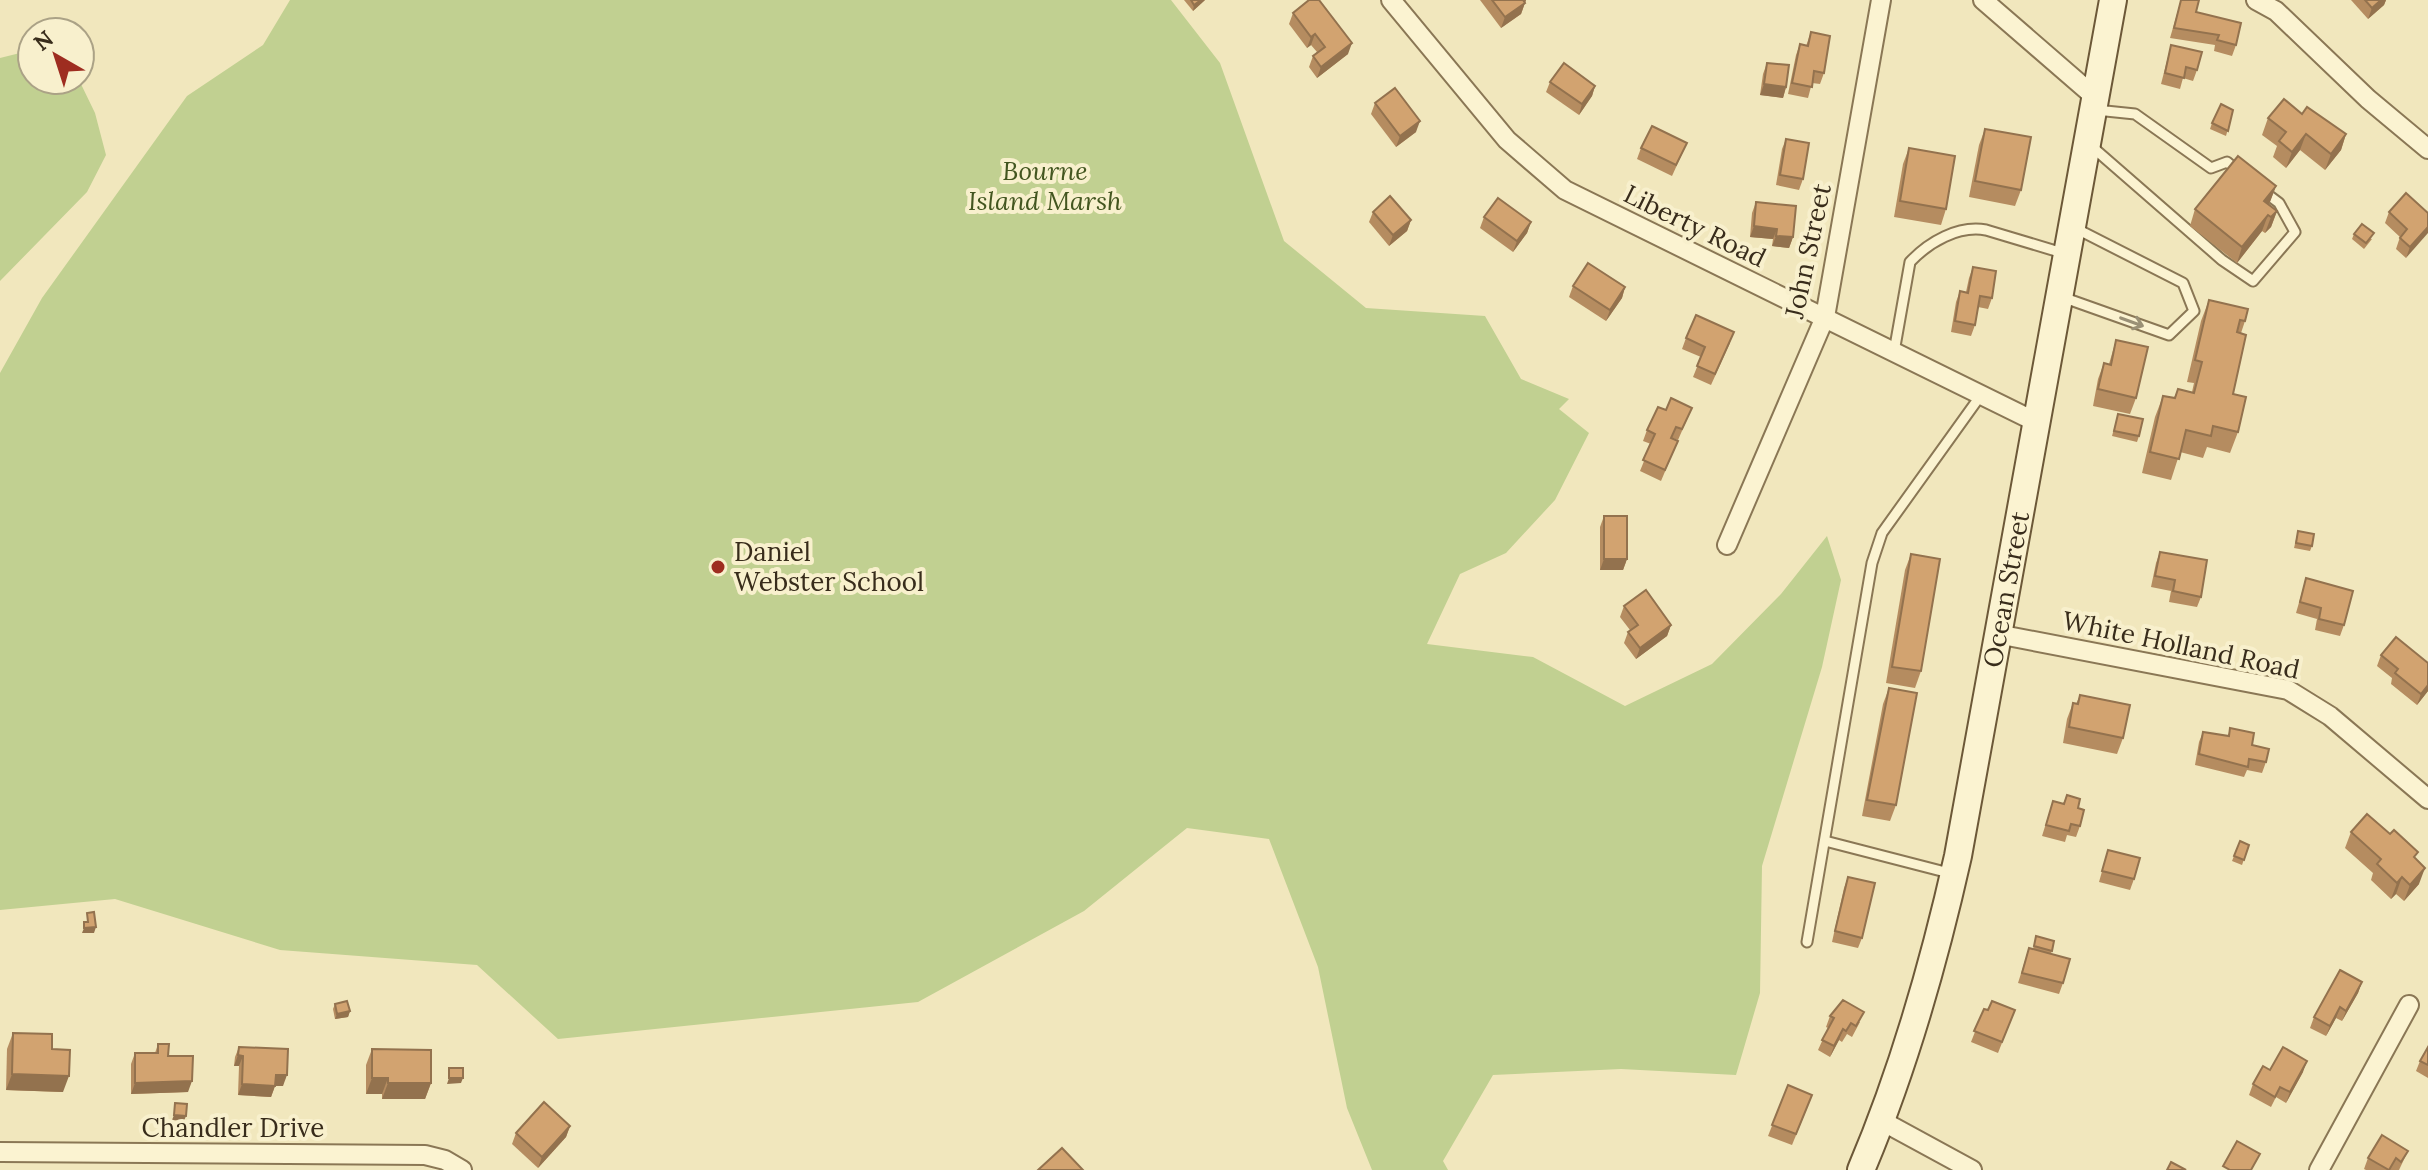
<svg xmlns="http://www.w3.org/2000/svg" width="2428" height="1170" font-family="Lora,serif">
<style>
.green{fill:#c1d091}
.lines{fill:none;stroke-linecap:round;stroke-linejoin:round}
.lane-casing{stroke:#8a7755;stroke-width:13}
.street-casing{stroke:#8a7755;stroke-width:22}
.secondary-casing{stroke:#6c5838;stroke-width:30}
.lane{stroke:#fbf3d1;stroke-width:9}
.street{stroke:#fbf3d1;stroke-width:18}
.secondary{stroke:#fbf3d1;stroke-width:26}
.wall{fill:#b58c60}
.shaded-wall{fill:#93724e}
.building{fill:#d2a370;stroke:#93724e;stroke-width:2}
.oneway{stroke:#9a9076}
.poi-dot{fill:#9e2d20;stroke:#f8f0cd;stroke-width:3}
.labels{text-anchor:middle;stroke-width:8;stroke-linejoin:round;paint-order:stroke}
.park-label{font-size:26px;font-style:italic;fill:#435620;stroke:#f8f0cd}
.street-label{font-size:26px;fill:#382c1b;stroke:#f8f0cd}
.poi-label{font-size:26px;fill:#382c1b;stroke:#f8f0cd;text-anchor:start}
</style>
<rect width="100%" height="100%" fill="#f1e7bd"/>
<g class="green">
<polygon points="290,0 1171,0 1220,63 1284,241 1366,308 1485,316 1521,379 1569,399 1559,409 1589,433 1555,500 1506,553 1460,574 1427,644 1533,657 1625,706 1712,664 1781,594 1827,536 1841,580 1822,667 1762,866 1760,993 1736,1075 1621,1069 1493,1075 1443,1161 1448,1170 1372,1170 1347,1108 1318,967 1269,839 1187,828 1084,911 918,1002 558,1039 477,965 280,950 115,899 0,910 0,373 42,298 187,96 263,45"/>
<polygon points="32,50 32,80 79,80 95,113 106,155 87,192 0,281 0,58"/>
</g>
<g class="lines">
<g class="lane-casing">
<g id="lane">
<polyline points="2096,110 2135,114 2211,168 2227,162 2239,172"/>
<polyline points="2090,145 2222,260 2253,281 2295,232 2279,203 2263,191"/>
<polyline points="2062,297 2169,335 2194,311 2183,283 2073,227"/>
<path d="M 1894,352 L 1910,262 C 1929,242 1958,225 1986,230 L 2066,254"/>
<polyline points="1825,841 1953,874"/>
<polyline points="1807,942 1872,563 1882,533 1981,395"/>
</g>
</g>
<g class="street-casing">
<g id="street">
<polyline points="1391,0 1507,140 1565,190 2036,422"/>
<polyline points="1983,0 2095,97"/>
<polyline points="2256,0 2276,11 2368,99 2428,149"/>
<polyline points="1727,545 1825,317 1881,0"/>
<polyline points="1997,634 2288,690 2330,716 2428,799"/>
<polyline points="1882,1121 1972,1170"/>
<polyline points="0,1152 425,1155 445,1160 462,1170"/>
<polyline points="2319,1170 2409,1005"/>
</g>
</g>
<g class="secondary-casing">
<g id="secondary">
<path id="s1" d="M 1861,1170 C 1904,1069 1934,963 1958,856 L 2113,0"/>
</g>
</g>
<use href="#lane" class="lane"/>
<use href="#street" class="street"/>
<use href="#secondary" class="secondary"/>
</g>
<g class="wall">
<polygon points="1184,0 1205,0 1193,11"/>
<polygon points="1480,0 1526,0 1521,14 1501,28"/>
<polygon points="2181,0 2236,45 2232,56 2214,51 2215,45 2170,38"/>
<polygon points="2351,0 2386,0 2384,5 2368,19"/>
<polygon points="1293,13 1348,54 1317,78 1309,67 1313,56 1317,52 1311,45 1307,48 1289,24"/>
<polygon points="1811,32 1824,73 1820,84 1812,83 1808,98 1788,94 1796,55 1800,44 1806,46"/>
<polygon points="2171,45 2197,70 2193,81 2183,78 2180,89 2161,84"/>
<polygon points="1767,63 1786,87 1783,98 1760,95 1763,74"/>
<polygon points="1550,82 1595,86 1592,96 1579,115 1546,92"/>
<polygon points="1375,103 1416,132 1396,147 1371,114"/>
<polygon points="2233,110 2226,136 2210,129 2212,123"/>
<polygon points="2302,114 2346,134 2341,150 2325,170 2300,150 2286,168 2273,157 2277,146 2262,135 2268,118"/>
<polygon points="1985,129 2021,190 2015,206 1969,197 1979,145"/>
<polygon points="1786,139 1803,179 1799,190 1776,185 1782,149"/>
<polygon points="1687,143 1672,176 1637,159 1641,148"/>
<polygon points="1909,148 1946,209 1941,225 1894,217 1903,164"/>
<polygon points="2276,186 2269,204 2277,211 2271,227 2265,233 2262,231 2237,263 2190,226 2195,209"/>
<polygon points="1756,202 1793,237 1789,248 1772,246 1773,239 1750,237 1752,213"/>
<polygon points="1373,212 1411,220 1407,231 1389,246 1369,222"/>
<polygon points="2389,212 2428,213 2406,258 2396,249 2400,237 2385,223"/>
<polygon points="1484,217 1531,222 1527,233 1513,252 1480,228"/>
<polygon points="2354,234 2372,239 2364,249 2352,239"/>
<polygon points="1973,267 1992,298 1988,309 1978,307 1975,325 1971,336 1951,332 1956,302 1960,291 1966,292 1969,278"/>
<polygon points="1573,286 1625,287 1622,298 1606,321 1569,297"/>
<polygon points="2209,300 2245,321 2241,333 2233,394 2238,432 2230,453 2207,447 2203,458 2180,452 2171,480 2142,473 2155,417 2163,396 2174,398 2178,389 2192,392 2194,383 2187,382 2201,321"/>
<polygon points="1686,338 1730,343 1711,385 1693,377 1701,357 1682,349"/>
<polygon points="2116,340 2136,398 2130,414 2093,406 2098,379 2104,363 2109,364"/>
<polygon points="1692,408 1678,440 1672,438 1678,441 1661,481 1640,471 1651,444 1643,441 1647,430 1666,410"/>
<polygon points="2118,414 2139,436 2137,442 2112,436"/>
<polygon points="1604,516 1627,559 1623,570 1600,570 1600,527"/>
<polygon points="2298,531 2312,546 2310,551 2294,548"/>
<polygon points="2160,552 2201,597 2197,607 2169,602 2171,591 2151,587 2156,563"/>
<polygon points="1911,554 1921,671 1915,688 1886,683 1905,570"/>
<polygon points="2306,578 2344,625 2340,636 2315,630 2317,619 2296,613"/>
<polygon points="1624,606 1671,625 1667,636 1636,659 1624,643 1628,632 1630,630 1620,617"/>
<polygon points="2381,655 2428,691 2417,705 2391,684 2392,678 2377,666"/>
<polygon points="1889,688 1896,805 1890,821 1862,816 1883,704"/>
<polygon points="2080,695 2123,738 2117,754 2063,743 2067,719 2073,703 2076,704"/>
<polygon points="2230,728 2252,745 2266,762 2262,773 2247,770 2244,777 2195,765 2199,742 2203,732 2228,736"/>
<polygon points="2067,795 2078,808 2080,826 2076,837 2067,835 2065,842 2042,836 2053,801 2063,804"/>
<polygon points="2351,832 2415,859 2419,884 2404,901 2396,894 2391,899 2371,880 2373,873 2345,848"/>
<polygon points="2240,841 2249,845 2242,865 2232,861"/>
<polygon points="2108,850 2134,879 2130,890 2099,882"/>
<polygon points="1848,877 1862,938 1858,948 1832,942 1844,888"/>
<polygon points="2036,936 2054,941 2051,954 2063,983 2059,994 2018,983 2029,948 2033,949"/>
<polygon points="2362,982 2358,993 2342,1021 2336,1018 2326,1036 2310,1028 2314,1017"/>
<polygon points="335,1004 350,1011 348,1017 335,1019 333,1009"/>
<polygon points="1984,1009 1988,1010 2015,1010 1998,1053 1971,1042"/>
<polygon points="1830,1016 1860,1022 1852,1037 1847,1034 1842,1042 1839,1040 1830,1057 1818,1050 1828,1028 1826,1027"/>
<polygon points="13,1033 52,1049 63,1092 6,1090 7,1049"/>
<polygon points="158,1044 168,1056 188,1092 131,1094 131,1064 135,1053 155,1053"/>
<polygon points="239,1047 283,1086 275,1086 271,1097 238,1095 239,1066 234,1066 235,1057"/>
<polygon points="2428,1047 2428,1078 2416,1071 2420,1061"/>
<polygon points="372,1049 431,1083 425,1099 382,1099 382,1094 366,1094 366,1065"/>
<polygon points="2270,1070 2303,1072 2286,1103 2276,1097 2271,1107 2249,1095 2253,1084"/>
<polygon points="1788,1085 1808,1106 1792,1145 1768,1136"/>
<polygon points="570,1126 566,1137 538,1168 512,1144 516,1133"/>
<polygon points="2408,1151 2399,1170 2366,1170 2364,1169 2368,1158"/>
</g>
<g class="shaded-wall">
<polygon points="1201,0 1205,0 1193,11 1194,5"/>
<polygon points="1521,0 1526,0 1521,14 1501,28 1505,17"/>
<polygon points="2381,0 2386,0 2384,5 2368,19 2372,8"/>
<polygon points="1315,34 1311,45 1307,48 1311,37"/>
<polygon points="1352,43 1348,54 1317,78 1321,67"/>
<polygon points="1764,84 1786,87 1783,98 1760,95"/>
<polygon points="1595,86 1592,96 1579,115 1582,104"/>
<polygon points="1420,121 1416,132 1396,147 1400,136"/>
<polygon points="2306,134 2300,150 2286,168 2292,152"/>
<polygon points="2346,134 2341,150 2325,170 2331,154"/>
<polygon points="2276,186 2270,202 2258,217 2264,201"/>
<polygon points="2277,211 2271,227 2265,233 2271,217"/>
<polygon points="2268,215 2262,231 2237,263 2242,247"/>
<polygon points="1411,220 1407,231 1389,246 1393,235"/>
<polygon points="1531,222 1527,233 1513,252 1517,241"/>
<polygon points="1754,226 1777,229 1773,239 1750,237"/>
<polygon points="2428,227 2428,233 2406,258 2410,247"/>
<polygon points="1776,236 1793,237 1789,248 1772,246"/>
<polygon points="1625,287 1622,298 1606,321 1610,310"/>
<polygon points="1604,559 1627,559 1623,570 1600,570"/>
<polygon points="1671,625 1667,636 1636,659 1640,648"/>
<polygon points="2428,685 2428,691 2417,705 2421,694"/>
<polygon points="2425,868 2419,884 2404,901 2410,885"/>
<polygon points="2402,877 2396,894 2391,899 2397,883"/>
<polygon points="96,927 94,933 82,933 84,928"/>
<polygon points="2362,982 2358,993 2342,1021 2346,1011"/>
<polygon points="2340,1007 2336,1018 2326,1036 2330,1026"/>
<polygon points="350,1011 348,1017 335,1019 337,1014"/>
<polygon points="1843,1029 1839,1040 1830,1057 1834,1046"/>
<polygon points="238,1055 243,1056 239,1066 234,1066"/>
<polygon points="2307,1061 2303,1072 2286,1103 2290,1092"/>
<polygon points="12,1074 69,1076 63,1092 6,1090"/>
<polygon points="276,1075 287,1075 283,1086 272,1086"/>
<polygon points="372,1078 388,1078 382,1094 366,1094"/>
<polygon points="449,1078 463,1078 461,1083 447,1084"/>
<polygon points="192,1081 188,1092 131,1094 135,1083"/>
<polygon points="388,1083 431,1083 425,1099 382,1099"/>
<polygon points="242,1084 275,1086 271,1097 238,1095"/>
<polygon points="174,1115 186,1116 184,1121 172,1120"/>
<polygon points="570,1126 566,1137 538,1168 542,1157"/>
</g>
<g class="building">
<polygon points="1191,0 1201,0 1194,5"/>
<polygon points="1309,0 1319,0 1352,43 1321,67 1313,56 1325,47 1315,34 1311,37 1293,13"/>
<polygon points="1492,0 1523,0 1525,3 1505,17"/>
<polygon points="2181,0 2199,0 2196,12 2241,23 2236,45 2217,40 2219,35 2174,28"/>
<polygon points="2365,0 2381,0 2372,8"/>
<polygon points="1811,32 1830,36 1824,73 1814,71 1812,87 1792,83 1800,44 1808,46"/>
<polygon points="2171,45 2202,52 2197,70 2186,67 2184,78 2165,73"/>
<polygon points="1564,63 1595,86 1582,104 1550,82"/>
<polygon points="1767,63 1789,65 1786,87 1764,84"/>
<polygon points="1395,88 1420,121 1400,136 1375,103"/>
<polygon points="2284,99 2302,114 2307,107 2346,134 2331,154 2306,134 2292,152 2279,141 2286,132 2268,118"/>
<polygon points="2221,104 2233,110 2228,131 2212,123"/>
<polygon points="1652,126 1687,143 1676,165 1641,148"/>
<polygon points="1985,129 2031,137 2021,190 1975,181"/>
<polygon points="1786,139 1809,143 1803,179 1780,175"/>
<polygon points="1909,148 1955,156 1946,209 1900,201"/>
<polygon points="2238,156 2276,186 2264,201 2277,211 2271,217 2268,215 2242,247 2195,209"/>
<polygon points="2406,193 2428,213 2428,227 2410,247 2400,238 2407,229 2389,212"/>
<polygon points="1390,196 1411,220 1393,235 1373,212"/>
<polygon points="1498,198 1531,222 1517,241 1484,217"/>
<polygon points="1756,202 1796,206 1793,237 1776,236 1777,229 1754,226"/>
<polygon points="2362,224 2374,233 2366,243 2354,234"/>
<polygon points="1588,263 1625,287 1610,310 1573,286"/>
<polygon points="1973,267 1996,271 1992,298 1980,296 1975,325 1955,321 1960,291 1968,293"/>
<polygon points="2209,300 2248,309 2245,321 2240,320 2237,332 2246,335 2233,394 2246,397 2238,432 2213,426 2211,436 2186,430 2179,459 2150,452 2163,396 2175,398 2178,389 2194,393 2202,362 2195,360"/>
<polygon points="1696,315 1734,332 1715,374 1697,366 1705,347 1686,338"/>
<polygon points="2116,340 2148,347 2136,398 2098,389 2104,363 2111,365"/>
<polygon points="1671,398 1692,408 1682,429 1676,427 1671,438 1678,441 1665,470 1643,460 1655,434 1647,430 1658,407 1666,410"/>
<polygon points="2118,414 2143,419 2139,436 2114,431"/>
<rect x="1604" y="516" width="23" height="43"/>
<polygon points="2298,531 2314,534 2312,546 2296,543"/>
<polygon points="2160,552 2207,560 2201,597 2173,591 2175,580 2155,576"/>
<polygon points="1911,554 1940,559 1921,671 1892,667"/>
<polygon points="2306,578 2353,591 2344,625 2319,619 2321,608 2300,602"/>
<polygon points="1646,590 1671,625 1640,648 1628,632 1638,625 1624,606"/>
<polygon points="2396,637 2428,663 2428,685 2421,694 2395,673 2398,669 2381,655"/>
<polygon points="1889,688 1917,693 1896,805 1867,800"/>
<polygon points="2080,695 2130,705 2123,738 2069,727 2073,703 2078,704"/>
<polygon points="2230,728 2254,733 2252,745 2269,749 2266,762 2249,759 2248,767 2199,754 2203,732 2229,736"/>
<polygon points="2067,795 2080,799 2078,808 2084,810 2080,826 2071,824 2069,831 2046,825 2053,801 2064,804"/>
<polygon points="2367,814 2390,834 2394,830 2418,852 2414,857 2425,868 2410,885 2402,877 2397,883 2377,864 2381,859 2351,832"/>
<polygon points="2240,841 2249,845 2244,860 2234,856"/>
<polygon points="2108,850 2140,858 2134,879 2102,871"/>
<polygon points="1848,877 1875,883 1862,938 1835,931"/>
<polygon points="94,912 96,927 84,928 84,922 88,922 87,913"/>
<polygon points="2036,936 2054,941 2052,951 2034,946"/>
<polygon points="2029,948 2070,959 2063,983 2022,973"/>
<polygon points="2340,970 2362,982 2346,1011 2340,1007 2330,1026 2314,1017"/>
<polygon points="1843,1000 1864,1012 1856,1026 1851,1023 1846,1031 1843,1029 1834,1046 1822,1040 1834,1018 1830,1016"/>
<polygon points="347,1001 350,1011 337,1014 335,1004"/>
<polygon points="1992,1001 2015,1010 2002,1042 1974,1031 1984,1009 1988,1010"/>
<polygon points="13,1033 52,1034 52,1049 70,1050 69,1076 12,1074"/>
<polygon points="158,1044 169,1044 168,1056 193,1056 192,1081 135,1083 135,1053 158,1053"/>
<polygon points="239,1047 288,1049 287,1075 276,1075 275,1086 242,1084 243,1056 238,1055"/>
<polygon points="2283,1047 2307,1061 2290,1092 2280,1087 2275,1097 2253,1084 2263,1066 2270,1070"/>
<polygon points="2428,1047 2428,1065 2420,1061"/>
<polygon points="372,1049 431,1050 431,1083 388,1083 388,1078 372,1078"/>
<rect x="449" y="1068" width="14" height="10"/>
<polygon points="1788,1085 1812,1095 1796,1134 1772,1125"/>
<polygon points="544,1102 570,1126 542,1157 516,1133"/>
<polygon points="175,1103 187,1104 186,1116 174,1115"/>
<polygon points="2382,1135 2408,1151 2401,1162 2396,1158 2389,1170 2368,1158"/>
<polygon points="2237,1141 2260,1154 2251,1170 2230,1170 2223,1166"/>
<polygon points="1062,1148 1083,1170 1038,1170"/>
<polygon points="2171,1162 2186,1170 2167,1170"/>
</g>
<defs><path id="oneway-shaft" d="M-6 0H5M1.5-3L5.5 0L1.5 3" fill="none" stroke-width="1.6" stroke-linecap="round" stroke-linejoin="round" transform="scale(2)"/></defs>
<use class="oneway" href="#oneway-shaft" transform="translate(2132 322) rotate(20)"/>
<circle class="poi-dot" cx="718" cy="567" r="8"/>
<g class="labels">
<g class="park-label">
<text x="1045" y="180">Bourne<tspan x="1045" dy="30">Island Marsh</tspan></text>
</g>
<g class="street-label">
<text transform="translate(1695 226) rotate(26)" y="9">Liberty Road</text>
<text transform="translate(1808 251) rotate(-78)" y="9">John Street</text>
<text dy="9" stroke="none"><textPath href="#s1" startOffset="600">Ocean Street</textPath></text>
<text transform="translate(2181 645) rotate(12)" y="9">White Holland Road</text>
<text x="233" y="1137">Chandler Drive</text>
</g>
<g class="poi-label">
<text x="734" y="561">Daniel<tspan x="734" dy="30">Webster School</tspan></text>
</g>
</g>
<g transform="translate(56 56) rotate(321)"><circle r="38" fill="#f8f0cd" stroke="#aba286" stroke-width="2"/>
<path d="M0-6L14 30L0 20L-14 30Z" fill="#9e2d20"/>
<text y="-12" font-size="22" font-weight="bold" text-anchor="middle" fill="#382c1b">N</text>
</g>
</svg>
